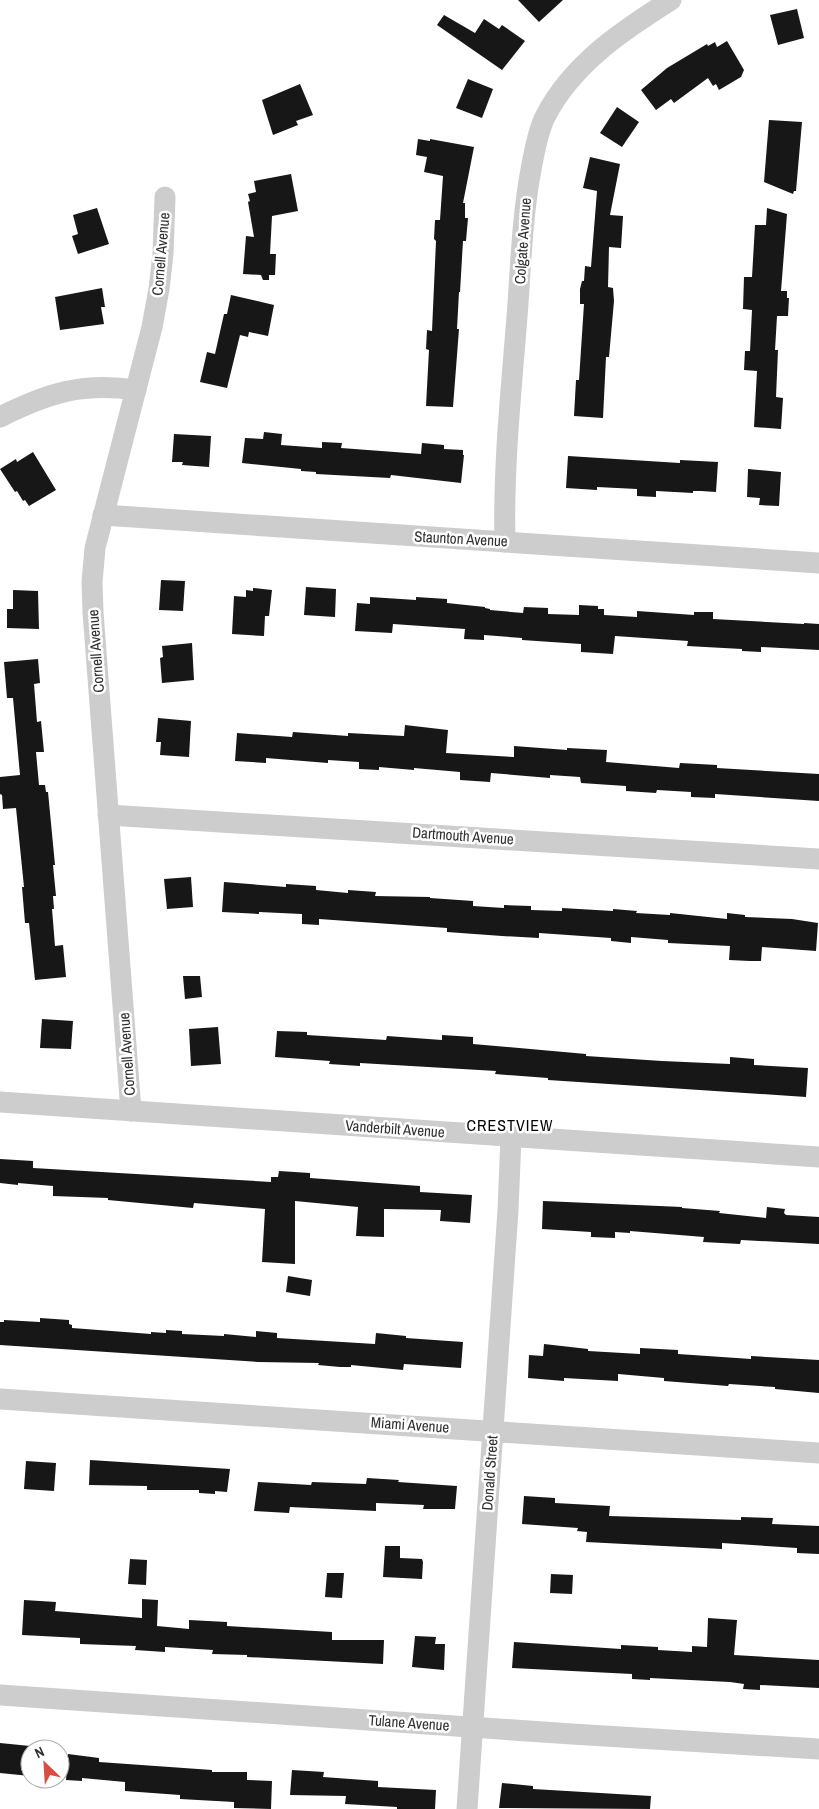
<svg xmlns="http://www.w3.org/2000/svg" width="819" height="1809" font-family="'Archivo Narrow',sans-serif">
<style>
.building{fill:#171717}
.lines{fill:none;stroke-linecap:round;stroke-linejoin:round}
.street{stroke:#cdcdcd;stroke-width:21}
.labels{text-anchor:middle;stroke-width:5;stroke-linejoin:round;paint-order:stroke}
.street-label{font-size:15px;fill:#303030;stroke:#fff}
.neighbourhood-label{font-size:16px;letter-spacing:1px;fill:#000;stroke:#fff}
</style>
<rect width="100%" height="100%" fill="#fff"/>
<g class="building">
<polygon points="518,0 563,0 539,22"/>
<polygon points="797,9 804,38 778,45 770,15"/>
<polygon points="444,15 475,33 484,19 499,29 502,25 525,41 502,70 437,25"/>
<polygon points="727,41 744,70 741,77 719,90 716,84 713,86 708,78 674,103 671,99 656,110 641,90 667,68 707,44 708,46 715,42 717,47"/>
<polygon points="468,79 493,89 482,118 456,108"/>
<polygon points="300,84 313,115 296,121 298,125 273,135 262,100"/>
<polygon points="617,107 639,122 622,147 600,133"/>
<polygon points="769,120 802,122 796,191 794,191 793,194 764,182"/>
<polygon points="418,139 430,141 430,139 474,147 463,203 465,203 465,218 468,218 466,241 463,241 460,292 459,292 457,329 459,329 453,407 426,406 429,350 426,349 427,330 432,331 436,241 434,239 435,220 440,220 443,176 424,172 427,157 416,155"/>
<polygon points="590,157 620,164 610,215 623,216 621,248 609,247 608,287 613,288 614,301 609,357 606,357 603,418 574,416 576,380 579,380 584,304 580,304 580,289 582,281 584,281 585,266 591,267 597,191 583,188"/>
<polygon points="291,174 298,211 272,216 270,254 276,254 275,275 269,275 269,280 263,280 261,275 243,274 246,236 254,237 248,202 250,201 248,194 256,192 254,181"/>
<polygon points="97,208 109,244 78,254 72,236 78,234 73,215"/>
<polygon points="767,208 787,214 781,291 787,291 787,298 789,298 788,316 777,316 775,350 778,350 776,397 783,398 781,429 754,427 757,371 744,370 745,351 750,351 752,310 743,309 744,277 752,277 755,225 766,225"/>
<polygon points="102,288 105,307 101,307 104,324 60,330 55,297"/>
<polygon points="231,295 274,305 268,336 249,332 248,337 240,335 227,388 200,382 207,352 215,354 224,314 227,314"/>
<polygon points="264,432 282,434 281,445 322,448 322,442 342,443 341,448 421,454 422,443 444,445 444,449 463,450 463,455 464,455 461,483 391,475 390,478 316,474 316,472 301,471 301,469 242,463 245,438 263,439"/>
<polygon points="174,434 211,436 209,467 182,465 183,462 172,462"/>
<polygon points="33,452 56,490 29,506 25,500 23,501 17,491 15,492 0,469 16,459 17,462"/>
<polygon points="568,456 680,463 680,460 718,462 716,492 701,491 693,491 693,493 656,491 656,497 637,496 637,489 597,487 597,490 566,488"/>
<polygon points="748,469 781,472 779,506 759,505 760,498 747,497"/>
<polygon points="161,580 185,581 183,611 159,610"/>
<polygon points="306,587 336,589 335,617 304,615"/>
<polygon points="253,588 272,590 269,616 265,616 264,636 232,634 234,596 246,597 246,590 253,591"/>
<polygon points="13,590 38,591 39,629 7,628 7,609 13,609"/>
<polygon points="370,597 416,600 416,597 447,599 447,603 485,607 485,608 490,609 490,610 523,613 524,607 548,608 548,614 579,615 579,605 598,606 598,609 604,609 604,615 637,617 637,611 694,615 694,612 713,612 713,619 804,624 804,623 819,624 819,650 761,647 761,652 742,651 742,649 687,646 688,641 615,636 613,654 581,652 581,644 522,640 522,638 484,635 484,640 464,639 465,629 393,624 392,633 355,631 357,603 370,604"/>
<polygon points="192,643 194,680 162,683 160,658 163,657 162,646"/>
<polygon points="38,659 40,683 34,684 37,722 41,721 44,752 36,752 39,785 45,785 46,792 48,792 55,865 53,865 56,896 53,896 54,909 52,909 55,946 63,945 66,977 35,980 29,923 25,923 22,887 24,887 16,808 3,809 2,795 0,794 0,777 20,775 13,698 7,698 4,662"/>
<polygon points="158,718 191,721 189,757 160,755 161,742 156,742"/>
<polygon points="405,725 448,730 446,753 514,757 514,746 567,750 567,748 607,750 606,762 679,768 680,763 717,765 717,768 819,774 819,801 715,794 715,798 691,797 691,792 657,790 656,793 626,791 626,786 581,783 580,777 550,775 550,778 491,773 490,782 460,780 460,772 414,768 414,770 379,767 379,770 359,769 359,762 328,760 328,763 266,758 266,763 235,761 237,733 292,737 293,732 348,736 348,733 404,736"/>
<polygon points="191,877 193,907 167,909 164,879"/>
<polygon points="224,882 286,887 286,884 316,886 316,890 348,893 348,890 376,892 375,896 430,897 430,898 473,901 473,906 504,908 504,905 531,906 531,910 562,911 562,908 613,911 613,909 637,911 636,913 670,915 670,913 727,919 727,913 745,915 745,917 792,919 818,923 816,951 762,947 761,961 750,961 729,960 730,946 668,943 668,940 631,937 631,943 611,941 611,938 539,933 539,938 502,936 447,932 447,928 319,919 319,925 302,924 302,914 259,912 259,914 222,912"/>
<polygon points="183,976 200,976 202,997 185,999"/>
<polygon points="42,1019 73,1021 71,1049 40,1048"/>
<polygon points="218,1027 221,1064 191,1066 189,1029"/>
<polygon points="277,1031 307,1032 307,1035 386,1040 387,1036 442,1040 442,1035 473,1037 473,1044 586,1054 586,1056 662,1061 730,1064 730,1057 754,1059 754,1065 808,1068 806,1097 548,1080 548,1078 495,1074 496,1071 360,1063 360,1066 329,1064 330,1061 275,1057"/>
<polygon points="0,1159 33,1161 33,1168 271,1182 271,1177 278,1177 279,1171 310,1173 310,1178 420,1186 420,1192 472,1195 470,1223 440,1221 441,1210 384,1209 384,1237 356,1236 358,1207 295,1201 295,1264 262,1262 265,1209 194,1203 193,1208 108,1200 108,1198 53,1196 53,1186 18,1183 18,1185 0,1183"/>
<polygon points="543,1201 682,1207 682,1208 720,1211 719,1213 766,1218 767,1207 785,1209 784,1213 786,1215 819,1217 819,1244 741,1240 740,1244 703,1242 704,1237 630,1231 630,1233 615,1232 615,1238 591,1237 591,1232 542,1229"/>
<polygon points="288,1276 312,1280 310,1296 286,1292"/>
<polygon points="40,1318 69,1320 69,1324 72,1325 72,1328 151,1334 151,1332 166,1333 166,1330 182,1331 182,1334 224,1336 224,1334 256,1337 256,1331 277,1333 277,1338 375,1344 376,1333 406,1336 406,1338 463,1342 461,1368 404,1364 403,1370 351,1365 351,1367 340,1367 318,1365 319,1363 258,1362 0,1345 0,1322 4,1322 4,1320 40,1322"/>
<polygon points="544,1344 588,1349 588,1351 640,1354 640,1348 678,1350 678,1354 751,1359 751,1356 819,1360 819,1393 775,1389 775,1387 729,1384 728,1386 664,1381 664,1378 618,1374 618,1381 564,1378 564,1381 528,1378 529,1355 543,1356"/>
<polygon points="90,1460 230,1469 227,1492 215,1491 215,1494 199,1493 199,1490 147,1490 147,1486 89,1485"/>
<polygon points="26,1461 56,1463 54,1491 24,1489"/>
<polygon points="367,1478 399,1480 398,1482 457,1486 455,1509 423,1509 424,1505 376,1503 376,1511 290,1507 289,1513 254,1511 258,1482 311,1485 312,1482 366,1484"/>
<polygon points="524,1496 555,1498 555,1503 610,1506 609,1516 741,1520 741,1517 773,1518 772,1524 819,1526 819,1554 797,1553 797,1548 722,1543 722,1549 586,1542 587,1532 577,1531 578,1528 522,1524"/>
<polygon points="385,1546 400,1546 400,1558 422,1559 423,1562 422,1579 383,1577"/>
<polygon points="130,1559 147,1560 146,1585 128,1584"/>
<polygon points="327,1573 344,1573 342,1598 325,1597"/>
<polygon points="551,1574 573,1575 572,1594 550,1593"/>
<polygon points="142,1599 158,1600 157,1626 189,1629 189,1620 227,1622 227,1626 332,1632 332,1640 384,1640 383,1664 247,1657 247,1655 212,1654 213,1650 165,1647 165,1652 135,1650 136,1646 80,1644 80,1638 22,1635 24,1600 56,1602 55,1611 142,1618"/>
<polygon points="708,1618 737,1620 734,1655 819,1660 819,1688 760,1685 760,1690 743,1689 744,1684 730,1682 650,1678 650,1680 632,1679 632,1674 512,1668 514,1642 621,1649 621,1645 658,1647 658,1650 692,1652 692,1646 707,1647"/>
<polygon points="415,1636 436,1637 435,1644 445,1644 444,1670 412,1667"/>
<polygon points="0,1743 30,1746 30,1776 0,1773"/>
<polygon points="68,1754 99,1758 99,1762 212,1770 212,1772 247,1772 247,1780 272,1781 271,1809 234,1808 234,1802 180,1799 180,1795 125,1791 125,1782 82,1778 82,1781 66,1780"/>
<polygon points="292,1770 324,1772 323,1777 378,1781 378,1787 436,1790 435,1809 397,1809 397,1807 345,1804 346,1796 290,1795"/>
<polygon points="502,1783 533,1786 533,1789 651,1796 650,1809 499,1808"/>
</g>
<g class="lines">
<g class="street">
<path d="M 0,417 C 48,393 82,382 136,390"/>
<polyline points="103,515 819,563"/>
<path d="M 505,542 C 503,463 512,383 518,304 C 521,257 523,210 532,164 C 535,149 538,131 545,117 C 572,64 622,31 671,0"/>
<polyline points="108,815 819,859"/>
<polyline points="0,1102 819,1157"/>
<polyline points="131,1111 93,612 92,582 95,548 152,327 159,289 163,254 165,197"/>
<path d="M 0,1399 C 273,1416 546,1436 819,1453"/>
<polyline points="0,1695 572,1734 819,1749"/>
<polyline points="467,1809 508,1210 511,1137"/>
</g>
</g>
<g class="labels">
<g class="street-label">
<text transform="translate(523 241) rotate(-86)" y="5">Colgate Avenue</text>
<text transform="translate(161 254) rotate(-85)" y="5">Cornell Avenue</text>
<text transform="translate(461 539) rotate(3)" y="5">Staunton Avenue</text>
<text transform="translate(96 651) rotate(-94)" y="5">Cornell Avenue</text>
<text transform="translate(463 836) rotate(4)" y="5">Dartmouth Avenue</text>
<text transform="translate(127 1054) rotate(-94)" y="5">Cornell Avenue</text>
<text transform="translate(395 1129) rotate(4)" y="5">Vanderbilt Avenue</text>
<text transform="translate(410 1425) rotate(4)" y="5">Miami Avenue</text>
<text transform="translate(490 1473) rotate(-86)" y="5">Donald Street</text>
<text transform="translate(409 1723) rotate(4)" y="5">Tulane Avenue</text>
</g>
<g class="neighbourhood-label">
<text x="510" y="1131">CRESTVIEW</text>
</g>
</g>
<g transform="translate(45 1764) rotate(335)"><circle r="24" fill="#ffffff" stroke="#acacac"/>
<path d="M0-4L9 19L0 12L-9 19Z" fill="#d74d42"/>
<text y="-8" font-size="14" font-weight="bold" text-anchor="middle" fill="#303030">N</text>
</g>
</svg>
